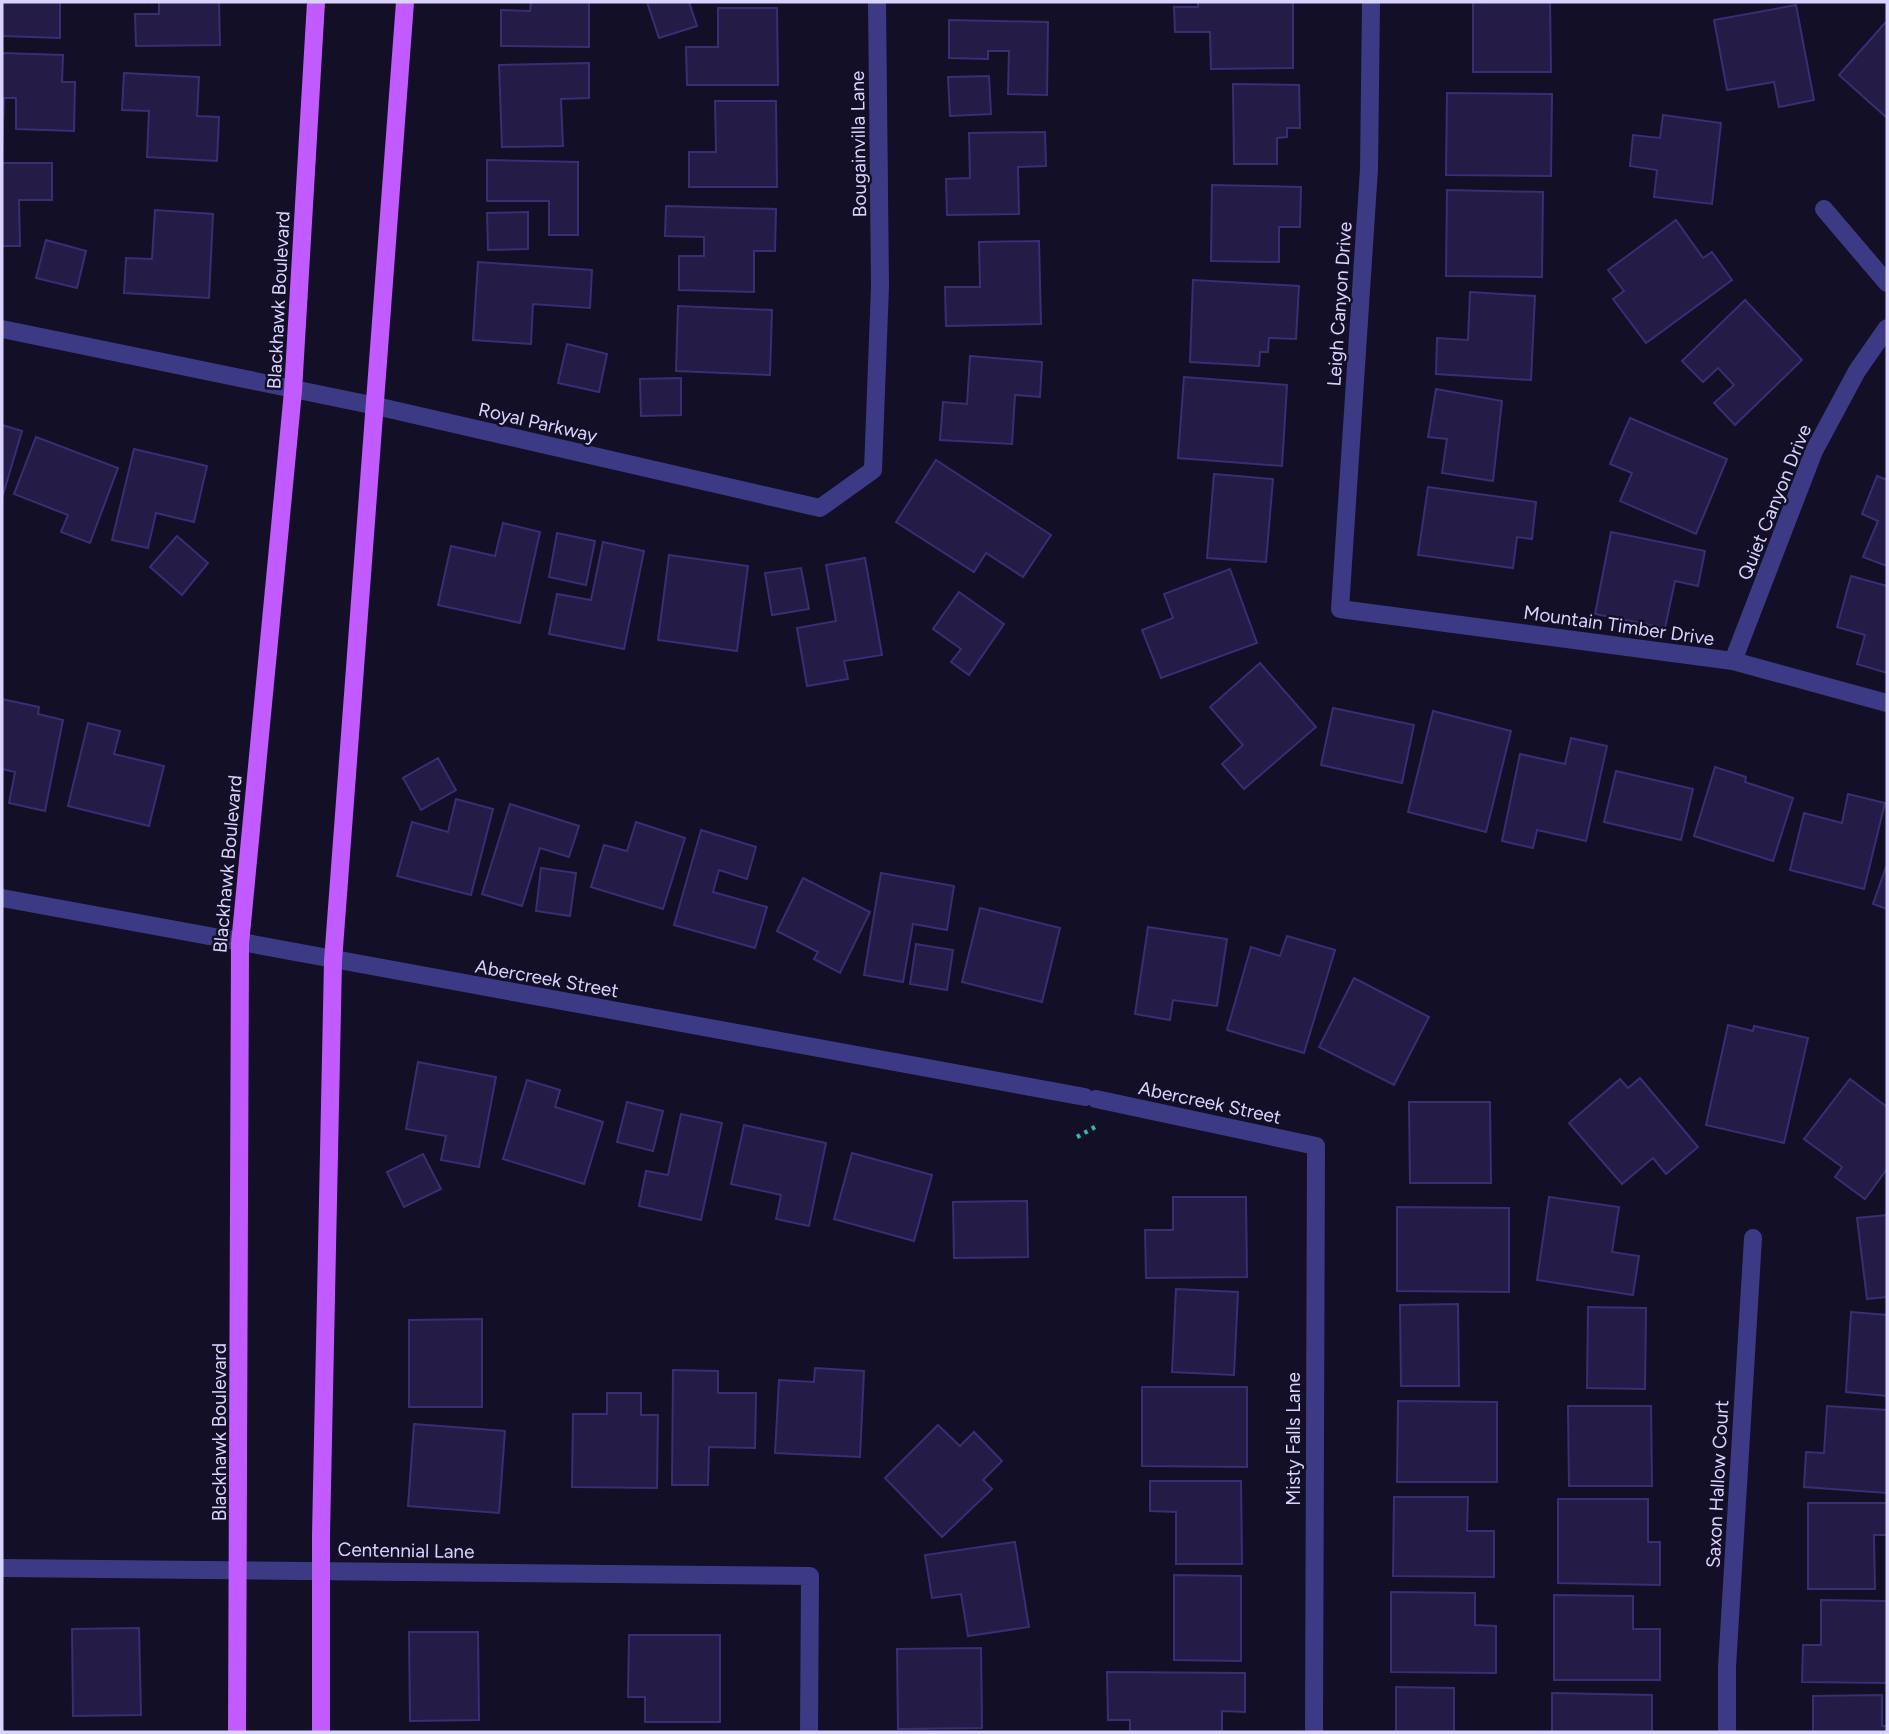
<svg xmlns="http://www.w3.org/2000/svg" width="1889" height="1734" font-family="Figtree,sans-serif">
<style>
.building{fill:#241b47;stroke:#3b2d73;stroke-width:2}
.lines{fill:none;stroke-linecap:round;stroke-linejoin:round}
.path{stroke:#2fb8b0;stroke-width:4.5;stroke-dasharray:3.5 5;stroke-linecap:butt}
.minor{stroke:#3d3a85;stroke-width:18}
.major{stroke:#c25bff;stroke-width:18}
.labels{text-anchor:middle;stroke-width:5;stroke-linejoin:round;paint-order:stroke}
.street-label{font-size:19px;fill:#d9d4ff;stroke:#130f26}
</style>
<rect width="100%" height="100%" fill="#130f26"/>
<g class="building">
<polygon points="2,2 60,2 60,38 2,36"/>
<polygon points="159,2 219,2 220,45 136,46 135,14 159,14"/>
<polygon points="531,2 589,2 589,47 501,46 501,10 530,11"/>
<polygon points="647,2 689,2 697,26 659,38"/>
<polygon points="1198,2 1293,2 1293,68 1211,69 1210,32 1175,32 1174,7 1198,7"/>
<polygon points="1473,2 1550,2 1551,72 1473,72"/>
<polygon points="1796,5 1814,100 1779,107 1774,82 1727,90 1714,20"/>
<polygon points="718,8 777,8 778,85 687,85 686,47 718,47"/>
<polygon points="949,20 1048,22 1047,95 1008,94 1009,51 988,51 988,59 949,58"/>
<polygon points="1885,23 1887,25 1887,118 1839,75"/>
<polygon points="2,53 63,55 62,82 75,82 74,131 16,129 16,98 4,98 2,150"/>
<polygon points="589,63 589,98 561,99 563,146 502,147 499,65"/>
<polygon points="124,73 199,77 197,116 219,117 217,161 147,157 149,111 122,110"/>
<polygon points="989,76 991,114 950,116 948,77"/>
<polygon points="1233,84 1299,85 1300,128 1287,128 1287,137 1277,138 1277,164 1234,164"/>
<polygon points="1447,93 1552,94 1551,176 1446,175"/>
<polygon points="715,101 776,101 777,187 689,187 689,152 716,152"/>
<polygon points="1663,115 1721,123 1712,204 1654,197 1657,170 1630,166 1633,135 1660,138"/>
<polygon points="1045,132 1046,166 1018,167 1019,214 947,215 946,179 970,178 969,133"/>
<polygon points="487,160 578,162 578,235 549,235 549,201 487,201"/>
<polygon points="2,163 52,163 52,200 19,200 20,246 2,246"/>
<polygon points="1212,185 1301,187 1300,227 1279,227 1279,262 1211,261"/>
<polygon points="1447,190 1543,192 1542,277 1446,276"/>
<polygon points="666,206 776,209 775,251 754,251 754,292 679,290 679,256 704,256 704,237 665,236"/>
<polygon points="155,210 213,214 209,298 124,293 126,258 152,259"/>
<polygon points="528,212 528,249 488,250 487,213"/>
<polygon points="1676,220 1703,258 1712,252 1732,280 1646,343 1613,299 1624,291 1608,270"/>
<polygon points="46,240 86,251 77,288 36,278"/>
<polygon points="1039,241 1041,324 946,326 945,287 980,287 979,242"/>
<polygon points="478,262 592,270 590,308 533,304 531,344 473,340"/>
<polygon points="1193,280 1299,286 1296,339 1269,338 1268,352 1260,352 1259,366 1190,362"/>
<polygon points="1470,292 1535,296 1531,380 1436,374 1437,338 1468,340"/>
<polygon points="1745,300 1802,360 1735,425 1714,403 1734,385 1718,368 1703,382 1682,361"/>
<polygon points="678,306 772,310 770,375 676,371"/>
<polygon points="567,344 607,354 599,392 558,383"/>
<polygon points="970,356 1042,362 1040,397 1015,395 1012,444 940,440 943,402 967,404"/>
<polygon points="1184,377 1287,385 1282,466 1178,458"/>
<polygon points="681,378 681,415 641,416 640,379"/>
<polygon points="1436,389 1502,401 1493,481 1442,473 1447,439 1428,437"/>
<polygon points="1630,418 1727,459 1696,534 1620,501 1632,473 1610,464"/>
<polygon points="2,425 22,431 2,498"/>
<polygon points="36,437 118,468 90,543 61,532 68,515 14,494"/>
<polygon points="134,449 207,466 194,522 156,513 148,548 112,540"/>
<polygon points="936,460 1051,535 1023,577 986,553 974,572 896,522"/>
<polygon points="1214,474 1273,479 1266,562 1207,558"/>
<polygon points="1877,476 1887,480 1887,566 1863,557 1878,521 1862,514"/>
<polygon points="1428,487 1536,502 1532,539 1517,537 1513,568 1418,555"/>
<polygon points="503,523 540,532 520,623 438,605 451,546 495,556"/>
<polygon points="1611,532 1705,551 1698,586 1675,581 1665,628 1595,614"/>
<polygon points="557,533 595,541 586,585 549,577"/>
<polygon points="177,536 208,563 182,595 150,567"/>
<polygon points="603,542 644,551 624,649 549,634 557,594 591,600"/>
<polygon points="669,555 748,566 737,651 658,640"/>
<polygon points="865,558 882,655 844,661 848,679 807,686 797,628 836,621 826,565"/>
<polygon points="801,568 809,609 772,615 765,573"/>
<polygon points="1230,569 1257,643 1161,678 1142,630 1173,618 1164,594"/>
<polygon points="1851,576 1887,586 1887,673 1857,664 1865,635 1837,627"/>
<polygon points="959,592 1004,624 969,675 951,662 961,649 933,629"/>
<polygon points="1260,663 1316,727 1244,789 1222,764 1243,745 1210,707"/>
<polygon points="2,699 39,707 38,714 63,720 45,811 9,803 15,772 2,769"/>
<polygon points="1333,708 1414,725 1402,783 1321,765"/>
<polygon points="1433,711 1511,731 1486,832 1408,812"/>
<polygon points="88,723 120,731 114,754 164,766 149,826 68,806"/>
<polygon points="1571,738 1607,746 1586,841 1537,830 1533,848 1502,841 1520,754 1565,764"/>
<polygon points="438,758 456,790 421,810 403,778"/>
<polygon points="1715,767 1746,777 1745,782 1793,798 1773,861 1694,836"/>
<polygon points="1616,771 1693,789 1681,840 1604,822"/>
<polygon points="1848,794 1885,803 1864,889 1790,870 1804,813 1842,823"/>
<polygon points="456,799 493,809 471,895 397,876 412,822 448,832"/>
<polygon points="510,804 579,826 569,857 540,848 522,906 482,894"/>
<polygon points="636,822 685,838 663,909 591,887 604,845 627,851"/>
<polygon points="701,830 756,847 747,879 719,870 713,892 767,907 755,948 674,925"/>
<polygon points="1887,864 1887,909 1873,904"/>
<polygon points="541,868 576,873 570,916 536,911"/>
<polygon points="881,873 954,886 947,930 913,924 903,982 864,975"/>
<polygon points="803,878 870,912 840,973 814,959 818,952 777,931"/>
<polygon points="980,908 1060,928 1042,1002 962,982"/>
<polygon points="1148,927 1227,939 1217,1006 1173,1000 1170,1020 1135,1014"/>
<polygon points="1287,936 1335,950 1304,1053 1227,1030 1251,947 1280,956"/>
<polygon points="916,944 953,950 947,990 910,984"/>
<polygon points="1354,978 1429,1017 1394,1085 1319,1047"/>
<polygon points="1728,1025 1753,1031 1754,1026 1808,1038 1784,1143 1706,1125"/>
<polygon points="418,1062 496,1077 479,1167 441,1160 446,1136 406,1129"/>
<polygon points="1640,1078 1698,1147 1666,1174 1653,1158 1622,1184 1569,1123 1620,1079 1628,1088"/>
<polygon points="1850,1079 1887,1107 1887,1169 1865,1199 1835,1177 1842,1167 1804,1139"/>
<polygon points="527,1080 560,1090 555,1107 603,1122 584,1184 503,1159"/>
<polygon points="627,1102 663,1111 653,1151 617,1142"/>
<polygon points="1409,1102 1490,1102 1491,1183 1410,1183"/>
<polygon points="681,1114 722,1123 701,1220 639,1206 646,1171 668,1175"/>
<polygon points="744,1125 826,1143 809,1226 776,1219 781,1195 731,1184"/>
<polygon points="852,1153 932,1175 914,1241 834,1219"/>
<polygon points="423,1154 441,1189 404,1207 387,1172"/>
<polygon points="1173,1197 1246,1197 1247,1277 1146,1278 1145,1230 1173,1230"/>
<polygon points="1549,1197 1619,1207 1612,1252 1639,1256 1633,1295 1537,1280"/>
<polygon points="1027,1201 1028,1257 954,1258 953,1202"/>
<polygon points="1397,1207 1509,1208 1509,1292 1397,1291"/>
<polygon points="1887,1215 1887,1297 1867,1299 1857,1218"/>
<polygon points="1176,1289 1238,1292 1234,1375 1172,1372"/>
<polygon points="1458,1304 1459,1386 1401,1386 1400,1305"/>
<polygon points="1588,1307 1646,1308 1645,1389 1587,1388"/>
<polygon points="1851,1312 1887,1315 1887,1396 1846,1392"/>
<polygon points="482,1319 482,1407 409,1407 409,1320"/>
<polygon points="815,1368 864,1371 860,1457 775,1453 779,1380 814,1382"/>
<polygon points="673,1370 718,1371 718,1393 756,1393 755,1448 709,1447 708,1485 672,1485"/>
<polygon points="1142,1387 1247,1387 1247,1467 1142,1466"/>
<polygon points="607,1393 641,1393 641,1415 658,1415 657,1488 572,1487 573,1414 607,1414"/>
<polygon points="1398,1401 1497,1402 1497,1482 1397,1482"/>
<polygon points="1568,1406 1651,1406 1652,1486 1569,1486"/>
<polygon points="1827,1406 1887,1410 1887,1493 1804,1487 1806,1452 1824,1453"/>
<polygon points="414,1424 505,1431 499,1513 408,1506"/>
<polygon points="938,1425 960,1446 974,1432 1002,1461 983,1480 992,1489 942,1537 885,1478"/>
<polygon points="1150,1481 1241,1481 1242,1564 1176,1564 1176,1512 1150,1511"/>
<polygon points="1394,1497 1468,1497 1467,1531 1494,1531 1494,1577 1393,1576"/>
<polygon points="1558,1499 1648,1499 1648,1542 1660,1542 1660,1585 1558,1583"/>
<polygon points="1808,1503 1887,1503 1887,1535 1874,1535 1875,1589 1808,1589"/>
<polygon points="1015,1542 1029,1627 968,1636 961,1594 932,1598 925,1555"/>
<polygon points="1174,1575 1241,1576 1241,1661 1174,1660"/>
<polygon points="1391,1592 1475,1593 1475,1625 1496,1626 1496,1673 1391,1672"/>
<polygon points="1554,1595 1633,1596 1633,1629 1660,1629 1660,1680 1554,1680"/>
<polygon points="1821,1600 1887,1601 1887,1683 1802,1682 1803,1645 1821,1645"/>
<polygon points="139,1628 141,1715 73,1716 72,1629"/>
<polygon points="409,1632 478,1632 479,1720 410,1721"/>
<polygon points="629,1635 720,1635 720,1722 645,1722 645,1697 628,1697"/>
<polygon points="981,1648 982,1728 898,1729 897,1649"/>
<polygon points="1107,1672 1245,1673 1245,1712 1222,1711 1222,1732 1130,1732 1130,1720 1108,1720"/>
<polygon points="1396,1687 1454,1688 1454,1732 1396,1732"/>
<polygon points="1552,1693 1652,1695 1652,1732 1552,1732"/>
<polygon points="1882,1695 1882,1726 1887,1726 1887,1732 1813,1732 1813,1696"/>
</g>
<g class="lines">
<polyline class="path" points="1077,1137 1095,1127"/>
<g class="minor">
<polyline points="1371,2 1369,169 1340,609 1733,661 1887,703"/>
<polyline points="1824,209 1887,283"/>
<polyline points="2,329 376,406 820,508 873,470 880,286 877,2"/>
<polyline points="1733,661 1814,451 1857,371 1887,328"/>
<polyline points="2,898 1085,1097"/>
<polyline points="1096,1099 1316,1146 1314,1732"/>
<polyline points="2,1568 810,1576 809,1732"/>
<polyline points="1727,1732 1727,1667 1753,1238"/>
</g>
<g class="major">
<polyline points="237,1732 240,944 293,391 316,2"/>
<polyline points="321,1732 321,1535 333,961 405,2"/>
</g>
</g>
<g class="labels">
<g class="street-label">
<text transform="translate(858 144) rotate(-91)" y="7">Bougainvilla Lane</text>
<text transform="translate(278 300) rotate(-87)" y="7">Blackhawk Boulevard</text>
<text transform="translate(1339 304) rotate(-86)" y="7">Leigh Canyon Drive</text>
<text transform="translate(538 422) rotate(13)" y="7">Royal Parkway</text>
<text transform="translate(1774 502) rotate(-68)" y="7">Quiet Canyon Drive</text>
<text transform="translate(1619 625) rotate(8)" y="7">Mountain Timber Drive</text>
<text transform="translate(227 864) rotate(-85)" y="7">Blackhawk Boulevard</text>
<text transform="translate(547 978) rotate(10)" y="7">Abercreek Street</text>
<text transform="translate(1210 1102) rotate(12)" y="7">Abercreek Street</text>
<text transform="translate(219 1432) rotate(-90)" y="7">Blackhawk Boulevard</text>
<text transform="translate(1293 1439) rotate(-90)" y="7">Misty Falls Lane</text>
<text transform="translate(1717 1484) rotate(-87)" y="7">Saxon Hallow Court</text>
<text transform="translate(406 1550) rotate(1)" y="7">Centennial Lane</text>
</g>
</g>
<rect width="1889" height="1734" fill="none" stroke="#d9d4ff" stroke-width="7"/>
</svg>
